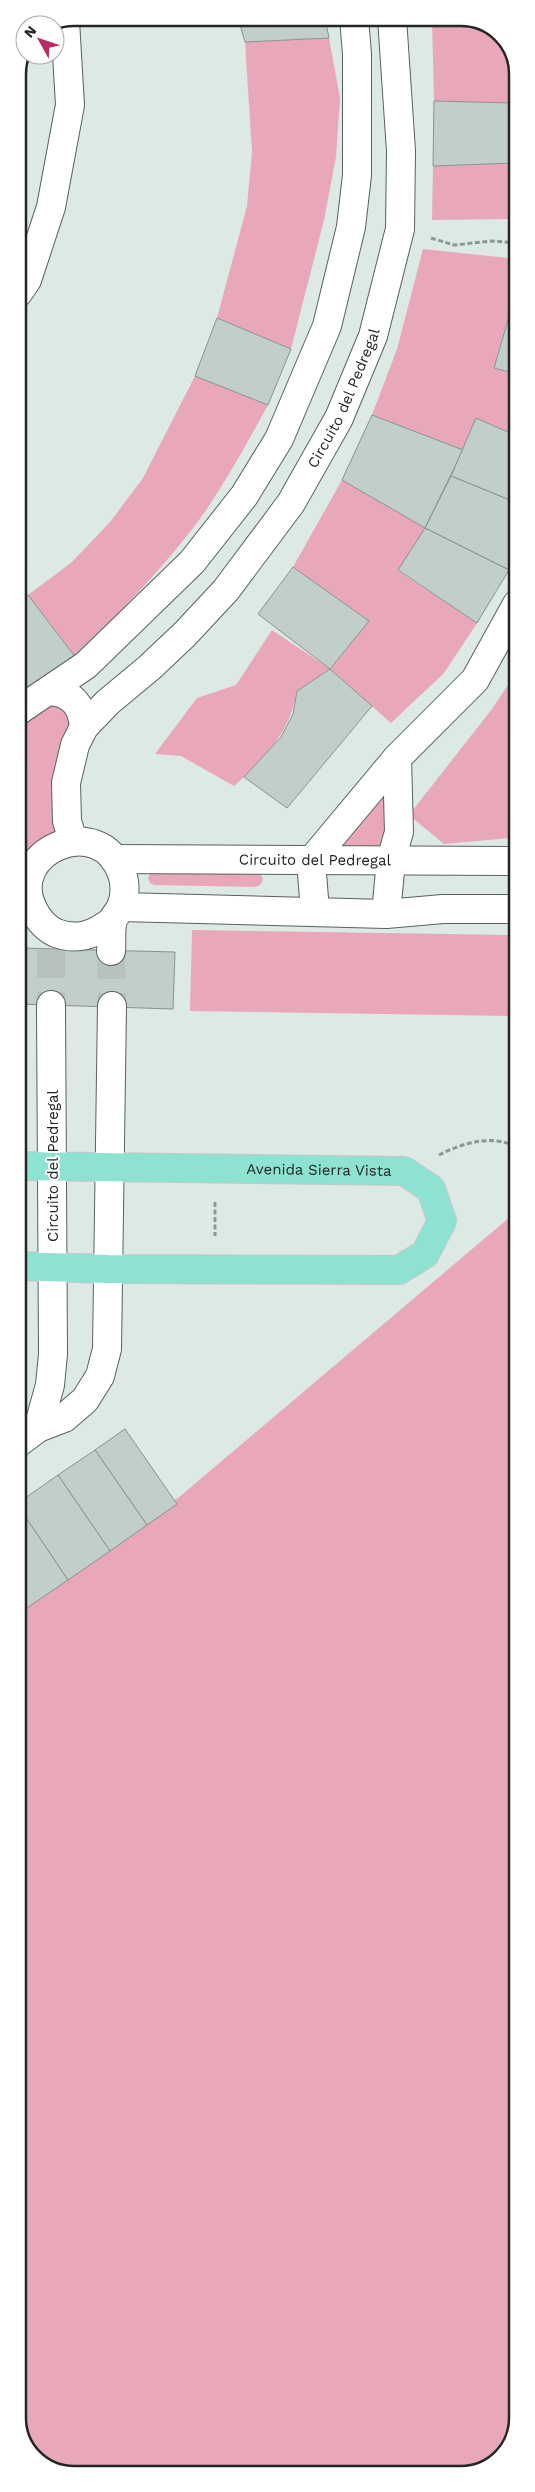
<svg xmlns="http://www.w3.org/2000/svg" width="535" height="2492" font-family="'Work Sans',sans-serif">
<style>
.green{fill:#e9a8b9}
.building{fill:#c2ceca;stroke:#889390}
.lines{fill:none;stroke-linecap:round;stroke-linejoin:round}
.minor-tunnel{stroke:#b7c2bf;stroke-width:28;stroke-dasharray:28 14;stroke-linecap:butt}
.minor-casing{stroke:#58625f;stroke-width:30}
.major-casing{stroke:#c6c7c6;stroke-width:30}
.path{stroke:#8e9795;stroke-width:3;stroke-dasharray:5 2.5;stroke-linecap:butt}
.minor{stroke:#fff;stroke-width:28}
.major{stroke:#8ee2d2;stroke-width:28}
.labels{text-anchor:middle;stroke-width:4;stroke-linejoin:round;paint-order:stroke}
.street-label{font-size:15px;fill:#222625;stroke:#fff}
.rim{fill:none;stroke:#222625;stroke-width:2.5}
</style>
<rect width="100%" height="100%" fill="#dce9e5"/>
<g class="green">
<polygon points="432,18 468,18 501,34 517,67 517,103 434,101"/>
<polygon points="329,38 340,98 336,157 324,220 291,349 217,318 247,206 252,152 245,42"/>
<polygon points="517,163 517,219 432,220 433,166"/>
<polygon points="423,249 517,259 517,314 510,313 494,368 517,374 517,436 476,418 463,450 372,415 397,349"/>
<path d="M 195,376 L 268,405 C 247,443 227,480 202,516 C 165,567 119,612 76,658 L 28,595 L 72,562 L 110,522 L 143,478 Z"/>
<path d="M 342,480 L 425,528 L 398,571 L 477,623 L 444,673 L 391,723 L 330,669 L 297,691 C 289,734 266,757 234,786 L 181,756 L 155,754 L 197,698 L 236,685 L 272,630 L 330,669 L 369,621 L 293,567 Z"/>
<polygon points="517,671 517,830 510,838 444,844 409,815 492,709"/>
<polygon points="50,696 73,707 65,830 18,898 18,718"/>
<polygon points="397,759 388,858 315,860"/>
<polygon points="256,872 261,875 263,880 260,885 255,887 154,885 150,883 148,878 151,873"/>
<polygon points="192,930 517,935 517,1016 190,1011"/>
<polygon points="517,1211 517,2418 504,2455 468,2474 67,2474 34,2458 18,2425 18,1608 178,1498"/>
</g>
<g class="building">
<polygon points="238,18 325,18 329,38 245,42"/>
<polygon points="434,101 513,103 515,163 433,166"/>
<polygon points="513,103 517,103 517,163 515,163"/>
<polygon points="510,313 517,314 517,374 494,368"/>
<polygon points="217,318 291,349 268,405 195,376"/>
<polygon points="372,415 463,450 425,528 342,480"/>
<polygon points="476,418 517,436 517,503 451,476"/>
<polygon points="451,476 517,503 517,555 509,570 425,528"/>
<polygon points="425,528 509,570 477,623 398,570"/>
<polygon points="293,567 369,621 330,669 258,614"/>
<polygon points="28,595 76,658 26,692 18,681 18,603"/>
<polygon points="330,669 372,706 287,808 244,777 281,737 293,714 297,691"/>
<polygon points="18,948 175,952 173,1009 18,1004"/>
<polygon points="125,1429 177,1504 147,1525 95,1450"/>
<polygon points="95,1450 147,1525 110,1551 58,1475"/>
<polygon points="58,1475 110,1551 68,1580 18,1506 18,1503"/>
<polygon points="18,1506 68,1580 27,1608 18,1596"/>
<polygon points="18,1596 27,1608 18,1614"/>
</g>
<g class="lines">
<g class="minor-tunnel">
<polyline points="51,950 51,1005"/>
<polyline points="111,951 112,1006"/>
</g>
<g class="minor-casing">
<g id="minor">
<polyline points="18,293 27,280 51,207 70,105 65,21"/>
<path d="M 50,691 C 72,693 82,705 84,727"/>
<polyline points="18,711 86,665 192,562 244,496 279,439 327,326 351,227 357,175 357,54 354,18"/>
<path id="s1" d="M 73,841 L 67,821 L 66,783 L 75,745 L 84,727 L 108,702 L 149,668 L 185,634 L 226,590 L 291,503 L 339,418 L 373,336 L 400,229 L 401,151 L 392,18"/>
<path id="s2" d="M 114,859 L 517,861"/>
<polyline points="121,907 386,914 443,909 517,909"/>
<polyline points="315,911 311,861 397,758 475,680 517,604"/>
<polyline points="386,914 391,860 399,832 397,758"/>
<path d="M 111,951 C 112,942 110,929 113,920 C 114,916 119,912 121,907 C 125,898 126,884 122,874 C 101,810 4,851 33,909 C 38,919 45,928 56,933 C 78,941 94,935 112,921"/>
<polyline points="38,1428 50,1385 53,1354 51,1005"/>
<polyline points="18,1443 38,1428 64,1418 85,1400 100,1376 107,1349 112,1006"/>
</g>
</g>
<g class="major-casing">
<g id="major">
<path id="s3" d="M 18,1166 L 404,1171 L 431,1189 L 442,1221 L 425,1254 L 399,1270 L 107,1269 L 18,1266"/>
</g>
</g>
<g class="path">
<polyline points="431,238 454,245 493,241 517,243"/>
<path d="M 439,1155 C 462,1143 492,1134 517,1147"/>
<polyline points="215,1202 215,1236"/>
</g>
<use href="#minor" class="minor"/>
<use href="#major" class="major"/>
</g>
<g class="labels">
<g class="street-label">
<text dy="5" stroke="none"><textPath href="#s1" startOffset="542">Circuito del Pedregal</textPath></text>
<text dy="5" stroke="none"><textPath href="#s2" startOffset="201">Circuito del Pedregal</textPath></text>
<text transform="translate(53 1166) rotate(-90)" y="5">Circuito del Pedregal</text>
<text dy="5" stroke="none"><textPath href="#s3" startOffset="301">Avenida Sierra Vista</textPath></text>
</g>
</g>
<path d="M0 0H535V2492H0ZM74 26H461A48 48 0 0 1 509 74V2418A48 48 0 0 1 461 2466H74A48 48 0 0 1 26 2418V74A48 48 0 0 1 74 26Z" fill="#fff" fill-rule="evenodd"/>
<path class="rim" d="M74 26H461A48 48 0 0 1 509 74V2418A48 48 0 0 1 461 2466H74A48 48 0 0 1 26 2418V74A48 48 0 0 1 74 26Z"/>
<g transform="translate(40 40) rotate(310)"><circle r="24" fill="#ffffff" stroke="#a7a8a8"/>
<path d="M0-4L9 19L0 12L-9 19Z" fill="#b72a62"/>
<text y="-8" font-size="14" font-weight="bold" text-anchor="middle" fill="#222625">N</text>
</g>
</svg>
